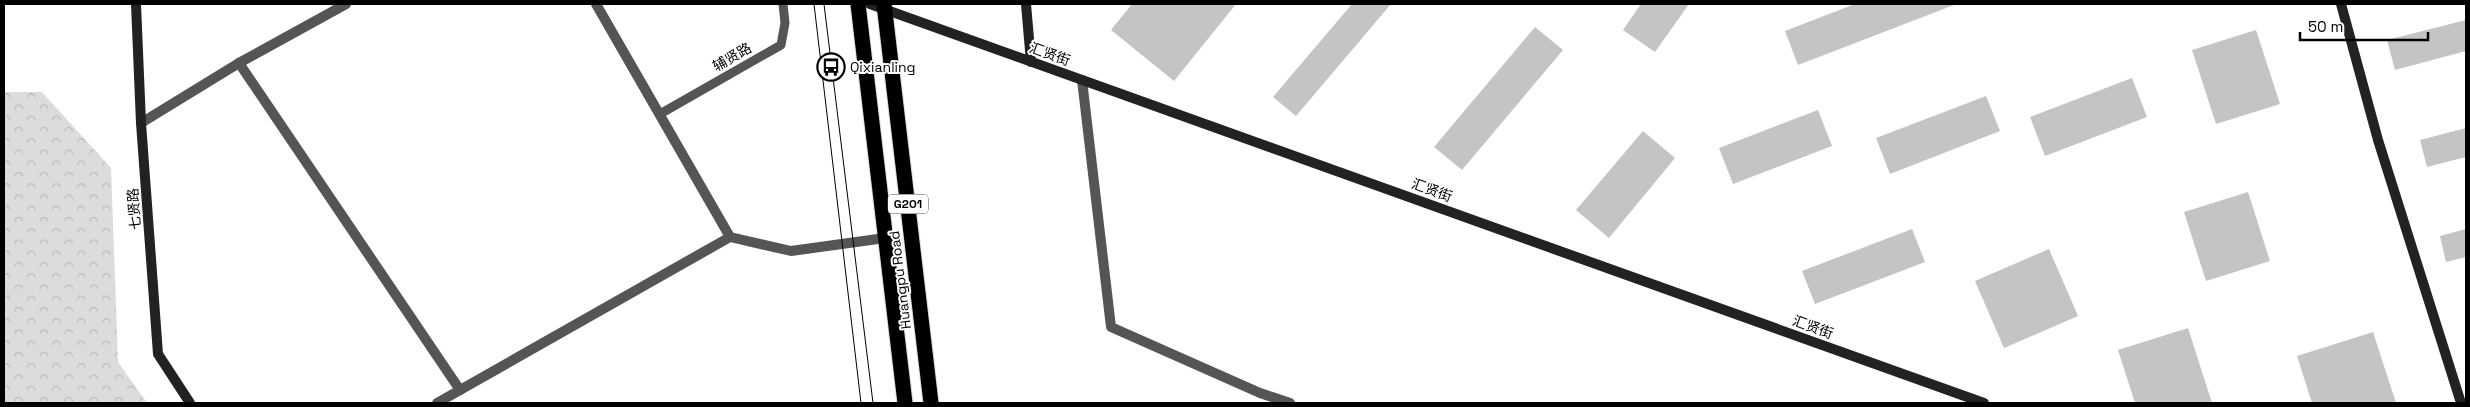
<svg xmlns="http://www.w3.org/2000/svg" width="2470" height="407" font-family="'Space Grotesk','Noto Sans SC',sans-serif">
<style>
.forest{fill:url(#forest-crowns)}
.building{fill:#c4c4c4}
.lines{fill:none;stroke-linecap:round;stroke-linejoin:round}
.highway-casing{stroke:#dbdbdb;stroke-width:17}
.lane{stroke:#555;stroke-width:9}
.street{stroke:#555;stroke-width:10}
.secondary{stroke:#222;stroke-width:10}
.highway{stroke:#000;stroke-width:15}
.tram{stroke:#000;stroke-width:1}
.labels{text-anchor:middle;stroke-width:4;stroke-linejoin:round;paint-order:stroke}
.shield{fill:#fff;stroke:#4c4c4c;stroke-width:1}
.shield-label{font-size:12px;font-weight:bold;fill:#000}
.street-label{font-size:14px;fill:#000;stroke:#fff}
.poi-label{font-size:14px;fill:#000;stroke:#fff;text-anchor:start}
</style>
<defs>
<pattern id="forest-crowns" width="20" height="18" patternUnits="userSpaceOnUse" patternTransform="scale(1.25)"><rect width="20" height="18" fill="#dcdcdc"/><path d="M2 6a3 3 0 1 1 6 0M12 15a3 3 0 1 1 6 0" fill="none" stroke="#bbb"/></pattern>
</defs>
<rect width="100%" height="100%" fill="#fff"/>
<polygon class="forest" points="4,92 42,92 111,168 118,362 147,403 4,403"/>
<g class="building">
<polygon points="1132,4 1236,4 1174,81 1111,30"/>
<polygon points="1352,4 1391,4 1296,116 1273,97"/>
<polygon points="1641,4 1689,4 1655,52 1623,30"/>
<polygon points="1855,4 1954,4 1954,5 1798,65 1785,31"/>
<polygon points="2466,20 2466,51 2395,70 2387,40"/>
<polygon points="1535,27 1563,50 1462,170 1434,147"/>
<polygon points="2256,30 2280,104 2216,124 2192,50"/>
<polygon points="2132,78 2147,117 2045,156 2030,117"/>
<polygon points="1986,96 2000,131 1890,174 1876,138"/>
<polygon points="1818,110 1832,146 1733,184 1719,148"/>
<polygon points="2466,128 2466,157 2427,167 2420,140"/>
<polygon points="1643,131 1675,158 1609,238 1576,210"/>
<polygon points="2248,192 2270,261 2206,281 2184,212"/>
<polygon points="1912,229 1925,262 1815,304 1802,271"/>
<polygon points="2466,229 2466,257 2446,262 2440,236"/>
<polygon points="2049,249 2078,316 2004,348 1975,281"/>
<polygon points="2188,328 2212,403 2135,403 2118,350"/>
<polygon points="2373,332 2396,403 2312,403 2297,356"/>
</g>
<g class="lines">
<g class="highway-casing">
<g id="highway">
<polyline points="858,4 905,403"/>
<polyline points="884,4 931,403"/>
</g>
</g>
<polyline class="lane" points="660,114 781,45 785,23 783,4"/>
<g class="street">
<polyline points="596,4 730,237"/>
<polyline points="239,63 460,390"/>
<polyline points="1082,80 1111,327 1260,393 1290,403"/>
<polyline points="141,123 239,63 346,4"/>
<polyline points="437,403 730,237 791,251 885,238"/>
</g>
<g class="secondary">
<polyline points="136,4 141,123 158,354 190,403"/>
<polyline points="870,4 1984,403"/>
<polyline points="1026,4 1031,62"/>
<polyline points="2341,4 2378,140 2461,403"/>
</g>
<use href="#highway" class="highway"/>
<g class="tram">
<polyline points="814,4 861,403"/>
<polyline points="824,4 873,403"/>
</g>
</g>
<defs>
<g id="bus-ring" transform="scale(1.4375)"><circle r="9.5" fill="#fff" stroke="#000" stroke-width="1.5"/><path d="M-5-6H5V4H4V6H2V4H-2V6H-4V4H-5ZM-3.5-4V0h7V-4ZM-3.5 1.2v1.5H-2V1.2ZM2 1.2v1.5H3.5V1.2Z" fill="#000"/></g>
</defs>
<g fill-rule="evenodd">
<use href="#bus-ring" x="831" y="67"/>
</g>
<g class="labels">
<rect class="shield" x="888" y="194.5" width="40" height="19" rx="4"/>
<g class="shield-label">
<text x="908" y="208">G201</text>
</g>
<g class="street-label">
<text transform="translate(1050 54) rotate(20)" y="5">汇贤街</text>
<text transform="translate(732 57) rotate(-30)" y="5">辅贤路</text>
<text transform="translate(1432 190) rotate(20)" y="5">汇贤街</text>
<text transform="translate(134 209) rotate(-94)" y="5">七贤路</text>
<text transform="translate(900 280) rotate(-97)" y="5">Huangpu Road</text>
<text transform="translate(1813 327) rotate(20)" y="5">汇贤街</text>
</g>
<g class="poi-label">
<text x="850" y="72">Qixianling</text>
</g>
</g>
<rect width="2470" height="407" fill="none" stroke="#000000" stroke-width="10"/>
<path d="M2300 32v8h128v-8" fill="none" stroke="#000000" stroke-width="2.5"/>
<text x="2308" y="32" font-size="15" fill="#000000" stroke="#ffffff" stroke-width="4" paint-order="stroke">50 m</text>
</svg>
